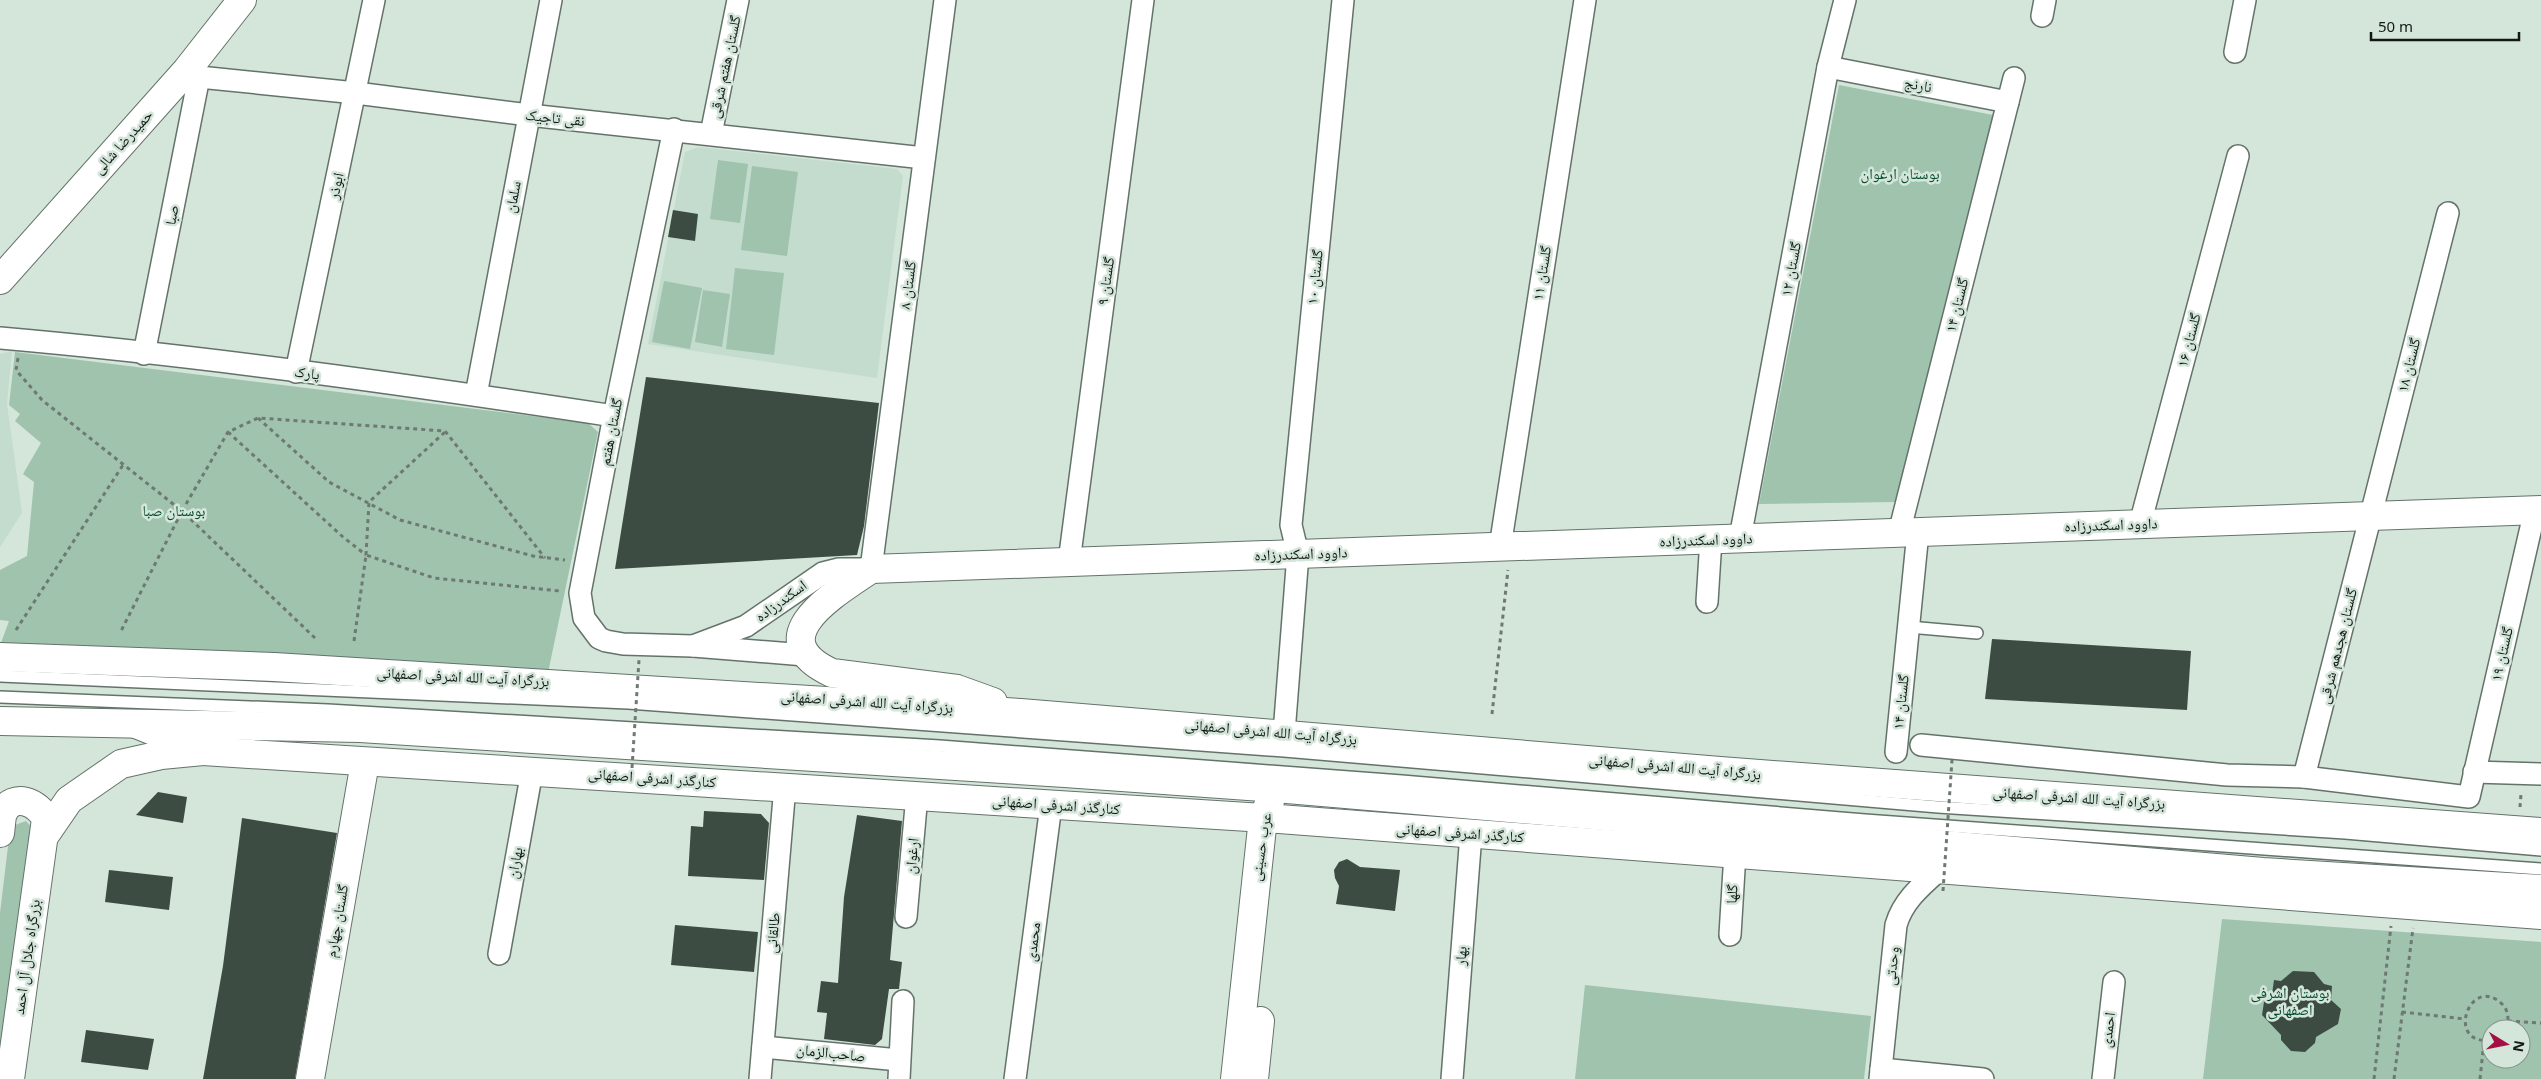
<svg xmlns="http://www.w3.org/2000/svg" width="2541" height="1079" font-family="'Noto Sans','Noto Naskh Arabic',sans-serif">
<style>
.built{fill:#c4dccd}
.green{fill:#9fc3ad;fill-rule:evenodd}
.building{fill:#3d4c43}
.lines{fill:none;stroke-linecap:round;stroke-linejoin:round}
.lane-casing{stroke:#64736a;stroke-width:14}
.street-casing{stroke:#64736a;stroke-width:24}
.secondary-casing{stroke:#64736a;stroke-width:30}
.highway-casing{stroke:#64736a;stroke-width:30}
.path{stroke:#6d7972;stroke-width:3;stroke-dasharray:4 4;stroke-linecap:butt}
.lane{stroke:#fff;stroke-width:11}
.street{stroke:#fff;stroke-width:21}
.secondary{stroke:#fff;stroke-width:28}
.highway{stroke:#fff;stroke-width:28}
.path-bridge{stroke:#6d7972;stroke-width:3;stroke-dasharray:4 4;stroke-linecap:butt}
.labels{text-anchor:middle;stroke-width:5;stroke-linejoin:round;paint-order:stroke}
.street-label{font-size:15px;fill:#121915;stroke:#d4e5da}
.park-label{font-size:15px;fill:#004c2d;stroke:#d4e5da}
</style>
<rect width="100%" height="100%" fill="#d4e5da"/>
<g class="built">
<polygon points="699,147 897,169 903,176 877,378 648,344 685,152"/>
<polygon points="12,351 7,404 22,513 0,547 0,354"/>
</g>
<g class="green">
<polygon points="1839,85 1993,115 1896,502 1759,504"/>
<polygon points="718,160 748,164 740,223 710,219"/>
<polygon points="752,166 798,172 787,256 741,250"/>
<polygon points="735,268 784,273 774,355 726,349"/>
<polygon points="664,281 702,288 690,349 652,342"/>
<polygon points="703,290 730,294 722,347 695,342"/>
<polygon points="15,352 588,423 598,432 548,673 199,651 1,643 9,621 0,620 0,570 27,556 34,482 23,474 41,443 15,421 20,414 9,405"/>
<polygon points="26,821 33,829 0,1054 0,913 9,838 15,825"/>
<path d="M 2222,919 L 2541,942 L 2541,1079 L 2203,1079 ZM 2491,1029 L 2521,1029 L 2521,1059 L 2491,1059 Z"/>
<polygon points="1585,985 1871,1016 1864,1079 1575,1079"/>
</g>
<g class="building">
<polygon points="673,210 698,214 695,241 668,237"/>
<polygon points="646,377 879,403 864,526 857,555 615,569"/>
<polygon points="1992,639 2191,651 2187,710 1985,699"/>
<polygon points="158,792 187,797 183,823 136,815"/>
<polygon points="704,811 761,814 769,823 764,880 688,876 691,826 703,827"/>
<polygon points="857,815 902,821 890,960 902,962 899,989 889,989 882,1039 875,1045 824,1039 827,1013 817,1012 821,981 838,983 844,897"/>
<polygon points="242,818 337,833 295,1079 203,1079 223,966"/>
<polygon points="1347,859 1360,867 1400,870 1395,911 1336,904 1339,886 1335,878 1334,870 1339,862"/>
<polygon points="109,870 173,877 169,910 105,902"/>
<polygon points="675,925 758,932 754,972 671,965"/>
<polygon points="2293,971 2314,972 2324,984 2332,986 2331,1000 2341,1009 2338,1024 2316,1037 2315,1043 2305,1052 2291,1051 2281,1040 2281,1035 2262,1015 2264,1002 2272,994 2274,980 2281,981"/>
<polygon points="86,1030 154,1039 148,1070 81,1062"/>
</g>
<g class="lines">
<g class="lane-casing">
<g id="lane">
<polyline points="1909,627 1977,633"/>
<polyline points="0,676 628,703 1284,751 1938,807 2345,833 2541,850"/>
<polyline points="0,697 328,710 940,746 1402,781 1865,820 2541,869"/>
</g>
</g>
<g class="street-casing">
<g id="street">
<polyline points="2042,16 2045,0"/>
<polyline points="2235,52 2245,0"/>
<polyline points="1828,67 2008,102"/>
<polyline points="187,70 199,77 356,93 529,115 924,158"/>
<polyline points="674,129 614,416 580,593 584,618 599,638 606,641 623,644 693,646 805,655"/>
<polyline points="711,134 738,0"/>
<path d="M 0,338 C 205,356 410,385 614,416"/>
<polyline points="144,354 199,77"/>
<polyline points="296,372 374,0"/>
<polyline points="476,395 551,0"/>
<polyline points="2140,524 2238,156"/>
<polyline points="1899,533 2014,78"/>
<polyline points="1740,538 1828,67 1845,0"/>
<polyline points="1500,547 1585,0"/>
<polyline points="1069,562 1143,0"/>
<polyline points="1707,602 1711,539"/>
<polyline points="693,646 746,626 823,573 839,569 871,569 945,0"/>
<polyline points="1284,733 1298,554 1291,525 1343,0"/>
<polyline points="1921,745 2227,775 2304,777 2469,797 2535,510"/>
<polyline points="1896,752 1918,532"/>
<polyline points="2474,772 2541,774"/>
<polyline points="2304,777 2448,213"/>
<polyline points="906,917 917,795"/>
<polyline points="1730,935 1735,853"/>
<polyline points="499,954 532,771"/>
<polyline points="763,1047 899,1060"/>
<polyline points="1881,1069 1983,1079"/>
<polyline points="760,1079 785,786"/>
<polyline points="899,1079 903,1001"/>
<polyline points="1015,1079 1051,805"/>
<polyline points="1452,1079 1471,834"/>
<path d="M 1880,1079 L 1896,925 C 1903,901 1921,886 1939,870"/>
<polyline points="2103,1079 2114,982"/>
</g>
</g>
<g class="secondary-casing">
<g id="secondary">
<polyline points="0,280 187,70 242,0"/>
<polyline points="871,569 2541,510"/>
<polyline points="136,724 203,751 1279,819 2541,915"/>
<polyline points="310,1079 365,762"/>
<polyline points="1235,1079 1263,818 1270,801"/>
<polyline points="1254,1079 1260,1021"/>
</g>
</g>
<g class="highway-casing">
<g id="highway">
<path d="M 871,569 C 836,593 757,638 832,673 L 957,689 L 993,702"/>
<polyline points="0,657 274,667 1021,713 1720,771 2541,832"/>
<polyline points="0,721 360,728 1065,773 1275,788 2263,872 2541,889"/>
<path d="M 0,833 C 1,827 1,818 3,813 C 13,791 39,803 46,819 L 10,1079"/>
<polyline points="45,835 69,800 121,764 161,755 203,751"/>
</g>
</g>
<g class="path">
<polyline points="18,358 16,370 42,400 182,511 121,631"/>
<polyline points="258,418 329,482 400,520 533,556 565,560"/>
<polyline points="228,432 343,537 366,555"/>
<polyline points="366,555 369,502 445,432"/>
<polyline points="16,630 123,465"/>
<polyline points="315,638 182,511 228,432 258,418 445,431 545,558"/>
<polyline points="354,641 366,555 434,578 560,591"/>
<polyline points="1492,714 1508,570"/>
<polyline points="2520,807 2521,794"/>
<polyline points="2402,1012 2465,1019"/>
<polyline points="2508,1021 2541,1023"/>
<path d="M 2491,1040 C 2444,1046 2470,973 2502,1004 C 2509,1011 2509,1020 2506,1029"/>
<polyline points="2374,1079 2391,926"/>
<polyline points="2394,1079 2413,928"/>
<polyline points="2480,1079 2484,1041"/>
</g>
<use href="#lane" class="lane"/>
<use href="#street" class="street"/>
<use href="#secondary" class="secondary"/>
<use href="#highway" class="highway"/>
<g class="path-bridge">
<polyline points="632,768 639,660"/>
<polyline points="1943,891 1952,760"/>
</g>
</g>
<g class="labels">
<g class="street-label">
<text transform="translate(725 67) rotate(-78)" y="5">گلستان هفتم شرقی</text>
<text transform="translate(1918 85) rotate(11)" y="5">نارنج</text>
<text transform="translate(555 118) rotate(6)" y="5">نقی تاجیک</text>
<text transform="translate(123 142) rotate(-48)" y="5">حمیدرضا شالی</text>
<text transform="translate(336 186) rotate(-78)" y="5">ابوذر</text>
<text transform="translate(513 197) rotate(-79)" y="5">سلمان</text>
<text transform="translate(172 215) rotate(-79)" y="5">صبا</text>
<text transform="translate(1791 269) rotate(-79)" y="5">گلستان ۱۲</text>
<text transform="translate(1542 273) rotate(-81)" y="5">گلستان ۱۱</text>
<text transform="translate(1315 277) rotate(-84)" y="5">گلستان ۱۰</text>
<text transform="translate(1106 281) rotate(-82)" y="5">گلستان ۹</text>
<text transform="translate(908 285) rotate(-83)" y="5">گلستان ٨</text>
<text transform="translate(1957 305) rotate(-76)" y="5">گلستان ۱۴</text>
<text transform="translate(2189 340) rotate(-75)" y="5">گلستان ۱۶</text>
<text transform="translate(2409 365) rotate(-76)" y="5">گلستان ۱۸</text>
<text transform="translate(307 373) rotate(7)" y="5">پارک</text>
<text transform="translate(611 432) rotate(-79)" y="5">گلستان هفتم</text>
<text transform="translate(2111 525) rotate(-2)" y="5">داوود اسکندرزاده</text>
<text transform="translate(1706 540) rotate(-2)" y="5">داوود اسکندرزاده</text>
<text transform="translate(1301 554) rotate(-2)" y="5">داوود اسکندرزاده</text>
<text transform="translate(781 601) rotate(-36)" y="5">اسکندرزاده</text>
<text transform="translate(2338 646) rotate(-76)" y="5">گلستان هجدهم شرقی</text>
<text transform="translate(2502 654) rotate(-77)" y="5">گلستان ۱۹</text>
<text transform="translate(463 677) rotate(3)" y="5">بزرگراه آیت الله اشرفی اصفهانی</text>
<text transform="translate(867 702) rotate(4)" y="5">بزرگراه آیت الله اشرفی اصفهانی</text>
<text transform="translate(1901 702) rotate(-84)" y="5">گلستان ۱۴</text>
<text transform="translate(1271 732) rotate(5)" y="5">بزرگراه آیت الله اشرفی اصفهانی</text>
<text transform="translate(1675 767) rotate(5)" y="5">بزرگراه آیت الله اشرفی اصفهانی</text>
<text transform="translate(652 778) rotate(4)" y="5">کنارگذر اشرفی اصفهانی</text>
<text transform="translate(2079 798) rotate(4)" y="5">بزرگراه آیت الله اشرفی اصفهانی</text>
<text transform="translate(1056 805) rotate(4)" y="5">کنارگذر اشرفی اصفهانی</text>
<text transform="translate(1460 833) rotate(4)" y="5">کنارگذر اشرفی اصفهانی</text>
<text transform="translate(1261 847) rotate(-81)" y="5">عرب حسینی</text>
<text transform="translate(912 856) rotate(-85)" y="5">ارغوان</text>
<text transform="translate(515 863) rotate(-80)" y="5">بهاران</text>
<text transform="translate(1732 894) rotate(-87)" y="5">گلها</text>
<text transform="translate(337 921) rotate(-80)" y="5">گلستان چهارم</text>
<text transform="translate(773 933) rotate(-85)" y="5">طالقانی</text>
<text transform="translate(1033 942) rotate(-83)" y="5">محمدی</text>
<text transform="translate(1461 956) rotate(-86)" y="5">بهار</text>
<text transform="translate(27 957) rotate(-82)" y="5">بزرگراه جلال آل احمد</text>
<text transform="translate(1892 966) rotate(-84)" y="5">وحدتی</text>
<text transform="translate(2108 1030) rotate(-83)" y="5">احمدی</text>
<text transform="translate(831 1053) rotate(6)" y="5">صاحب‌الزمان</text>
</g>
<g class="park-label">
<text x="1900" y="179">بوستان ارغوان</text>
<text x="174" y="516">بوستان صبا</text>
<text x="2290" y="998">بوستان اشرفی<tspan x="2290" dy="17">اصفهانی</tspan></text>
</g>
</g>
<g transform="translate(2506 1044) rotate(100)"><circle r="24" fill="#d4e5da" stroke="#86938b"/>
<path d="M0-4L9 19L0 12L-9 19Z" fill="#a60f46"/>
<text y="-8" font-size="14" font-weight="bold" text-anchor="middle" fill="#121915">N</text>
</g>
<path d="M2371 32v8h148v-8" fill="none" stroke="#121915" stroke-width="2.5"/>
<text x="2378" y="32" font-size="15" fill="#121915" stroke="#d4e5da" stroke-width="4" paint-order="stroke">50 m</text>
</svg>
